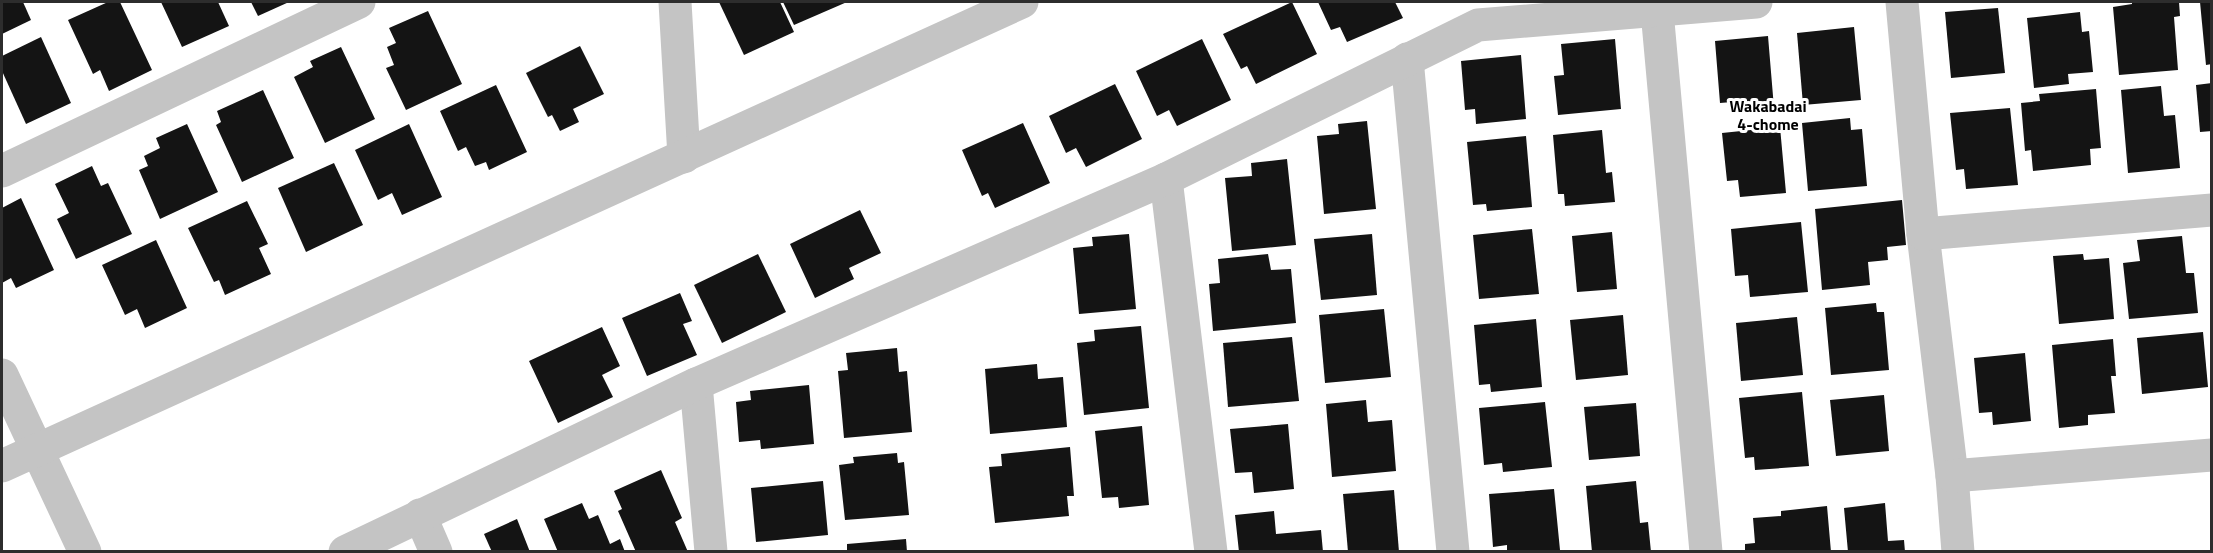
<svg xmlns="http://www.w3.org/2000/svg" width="2213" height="553" font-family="'Titillium Web',sans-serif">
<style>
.building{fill:#141414}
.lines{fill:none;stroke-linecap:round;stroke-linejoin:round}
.minor{stroke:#c4c4c4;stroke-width:33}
.tertiary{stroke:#c4c4c4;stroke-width:33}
.labels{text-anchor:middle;stroke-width:6;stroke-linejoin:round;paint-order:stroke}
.neighbourhood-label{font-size:16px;font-weight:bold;fill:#000;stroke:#fff}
</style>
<rect width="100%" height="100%" fill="#fff"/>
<g class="building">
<polygon points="2,2 23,2 31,20 2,34"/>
<polygon points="108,2 120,2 152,70 109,91 100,70 93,74 68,20"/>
<polygon points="161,2 218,2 229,26 182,47"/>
<polygon points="251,2 289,2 258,16"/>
<polygon points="719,2 780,2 794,32 744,55"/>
<polygon points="783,2 847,2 794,25"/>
<polygon points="1292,2 1317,54 1256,84 1247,66 1241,69 1223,34"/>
<polygon points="1318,2 1395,2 1403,18 1347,42 1340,27 1331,30"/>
<polygon points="2132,2 2179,2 2180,16 2174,17 2178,70 2119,75 2113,7 2132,4"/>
<polygon points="2200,2 2212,2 2212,64 2206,65"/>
<polygon points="1998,8 2005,73 1951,78 1945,12"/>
<polygon points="428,11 462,84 406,110 386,68 394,65 387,47 396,43 389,28"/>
<polygon points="2080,12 2082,32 2089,31 2093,72 2068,74 2069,84 2034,88 2027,18"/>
<polygon points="1854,27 1861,100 1803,105 1797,33"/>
<polygon points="1768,36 1774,108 1733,113 1732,102 1720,103 1715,41"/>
<polygon points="41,37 71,103 26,124 2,71 2,56"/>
<polygon points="1202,39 1231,100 1177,126 1169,110 1157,116 1136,71"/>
<polygon points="1615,39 1621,109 1558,115 1554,76 1564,75 1561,44"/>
<polygon points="580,46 604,94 573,109 579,122 560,131 552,115 548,117 526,73"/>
<polygon points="341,47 375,119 325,143 294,77 313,67 310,61"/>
<polygon points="1521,55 1526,119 1476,124 1475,109 1465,110 1461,61"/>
<polygon points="2212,83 2212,131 2200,132 2196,85"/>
<polygon points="1115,84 1142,139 1086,167 1076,148 1066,153 1049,116"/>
<polygon points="496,85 527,152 489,170 486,162 475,166 466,147 458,151 440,111"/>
<polygon points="2161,86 2164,116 2175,115 2180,168 2128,173 2121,90"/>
<polygon points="2096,89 2101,148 2090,149 2091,165 2033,171 2031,150 2025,151 2021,103 2040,101 2039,94"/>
<polygon points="263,90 294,158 242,182 216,125 221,122 217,111"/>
<polygon points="2010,108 2018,185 1966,189 1964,169 1956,170 1950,113"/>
<polygon points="1850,118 1851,130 1862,129 1867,186 1808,191 1802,123"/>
<polygon points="1367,121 1376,209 1324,214 1317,136 1339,134 1338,124"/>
<polygon points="1023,123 1050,183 995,208 988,193 982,196 962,150"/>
<polygon points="187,124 218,192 160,219 139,170 148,166 144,156 160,148 156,138"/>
<polygon points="409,124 442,197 402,215 392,193 378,200 355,150"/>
<polygon points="1780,127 1786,193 1740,197 1738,180 1727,181 1722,133"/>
<polygon points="1602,130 1606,173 1612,172 1615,202 1565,206 1564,194 1558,194 1553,135"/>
<polygon points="1526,136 1532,207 1487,211 1486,204 1473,205 1467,142"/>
<polygon points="1287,159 1296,245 1232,251 1225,178 1252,176 1251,163"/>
<polygon points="334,163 363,225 306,252 278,188"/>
<polygon points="92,166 101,186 108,183 132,234 76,259 57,219 69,213 55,184"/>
<polygon points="21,198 54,270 16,288 11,278 2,283 2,208"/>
<polygon points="1902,200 1906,245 1887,247 1888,260 1868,262 1870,285 1822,290 1815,209"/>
<polygon points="247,201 268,244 259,248 271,274 225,295 219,280 214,282 188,228"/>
<polygon points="860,210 881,253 849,268 854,279 815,298 790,244"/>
<polygon points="1801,222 1808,292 1750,297 1748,275 1735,276 1731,229"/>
<polygon points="1532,229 1539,294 1479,299 1473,235"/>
<polygon points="1612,232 1617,289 1577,292 1572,236"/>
<polygon points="1129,234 1136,309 1079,314 1073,248 1093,246 1092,237"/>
<polygon points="1372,234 1377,295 1321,300 1314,239"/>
<polygon points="2182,236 2186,273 2194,273 2198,313 2129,319 2123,263 2140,261 2137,240"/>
<polygon points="156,240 187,308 145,328 137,309 125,315 102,265"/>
<polygon points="758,254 786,312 722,343 694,285"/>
<polygon points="1268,254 1271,270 1291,269 1296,323 1213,331 1209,284 1220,283 1218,259"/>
<polygon points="2083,254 2084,260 2109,258 2114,319 2059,324 2053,256"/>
<polygon points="680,293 692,321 683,324 697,355 647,376 622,318"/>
<polygon points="1876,303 1877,312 1884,312 1889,370 1831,375 1825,308"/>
<polygon points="1384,309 1391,377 1325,383 1319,315"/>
<polygon points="1623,315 1628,375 1576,380 1570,320"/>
<polygon points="1797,317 1803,375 1741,381 1736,323"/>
<polygon points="1536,319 1542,387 1491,392 1490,384 1479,385 1474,325"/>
<polygon points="1141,326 1149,408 1084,415 1077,343 1095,341 1094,330"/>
<polygon points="602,327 620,366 602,375 613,397 558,423 529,361"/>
<polygon points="2203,332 2208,387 2142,394 2137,338"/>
<polygon points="1292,337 1299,401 1228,407 1223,343"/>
<polygon points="2113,339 2116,376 2111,376 2115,413 2088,415 2088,425 2059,428 2052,345"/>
<polygon points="897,348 899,372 907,371 912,432 844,438 838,371 848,370 846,353"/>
<polygon points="2025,353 2031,421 1993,425 1992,412 1979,413 1974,358"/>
<polygon points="1037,364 1038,379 1063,377 1067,427 990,434 985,369"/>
<polygon points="809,385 814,444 761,449 760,440 739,442 736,402 751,400 750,391"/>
<polygon points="1802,392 1809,466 1755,470 1754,457 1745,458 1739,398"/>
<polygon points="1884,395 1889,451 1836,456 1830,400"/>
<polygon points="1366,400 1368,422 1392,420 1396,471 1332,477 1326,404"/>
<polygon points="1545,402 1552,467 1503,472 1502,463 1484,465 1479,408"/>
<polygon points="1636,403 1640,456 1589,460 1584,407"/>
<polygon points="1288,424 1294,489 1254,493 1252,472 1235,473 1230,429"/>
<polygon points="1142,426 1149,505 1119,508 1118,497 1102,498 1095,431"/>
<polygon points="1070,447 1074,496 1067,496 1069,516 995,523 989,467 1002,466 1001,454"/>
<polygon points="897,453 898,463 904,462 909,515 845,520 839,465 854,463 853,457"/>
<polygon points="661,470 682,518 675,522 688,552 636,552 618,511 622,509 614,491"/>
<polygon points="823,481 828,535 756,542 751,488"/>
<polygon points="1636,481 1640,523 1648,522 1651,552 1592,552 1586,486"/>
<polygon points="1554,489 1560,550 1507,552 1507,545 1493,547 1489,494"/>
<polygon points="1394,490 1399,552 1348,552 1343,494"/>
<polygon points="582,503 589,519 598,515 610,544 620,539 625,552 558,552 544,519"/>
<polygon points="1885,503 1888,541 1904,540 1905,552 1848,552 1844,508"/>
<polygon points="1827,506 1831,552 1745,552 1745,544 1755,543 1753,518 1781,516 1781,511"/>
<polygon points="1274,511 1276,534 1321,530 1323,552 1239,552 1235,515"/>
<polygon points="517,519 530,552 492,552 484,534"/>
<polygon points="906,539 907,552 847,552 847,544"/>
</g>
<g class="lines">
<g class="minor">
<polyline points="1660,2 1657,11 1706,552"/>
<polyline points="1902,2 1923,234 1952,476 1958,552"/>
<polyline points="1407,59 1453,552"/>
<polyline points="2,171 359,2"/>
<polyline points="1166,179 1211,552"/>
<polyline points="1923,234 2212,210"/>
<polyline points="2,375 85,552"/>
<polyline points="696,384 711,552"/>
<polyline points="1952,476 2212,455"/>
<polyline points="420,515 436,552"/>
<polyline points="345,552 696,384 1166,179 1478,25 1756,2"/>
</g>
<g class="tertiary">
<polyline points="675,2 684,157"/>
<polyline points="2,466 1022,2"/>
</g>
</g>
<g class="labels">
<g class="neighbourhood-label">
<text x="1768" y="112">Wakabadai<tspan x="1768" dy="18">4-chome</tspan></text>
</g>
</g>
<rect width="2213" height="553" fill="none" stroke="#2d2d2d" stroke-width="6"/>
</svg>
